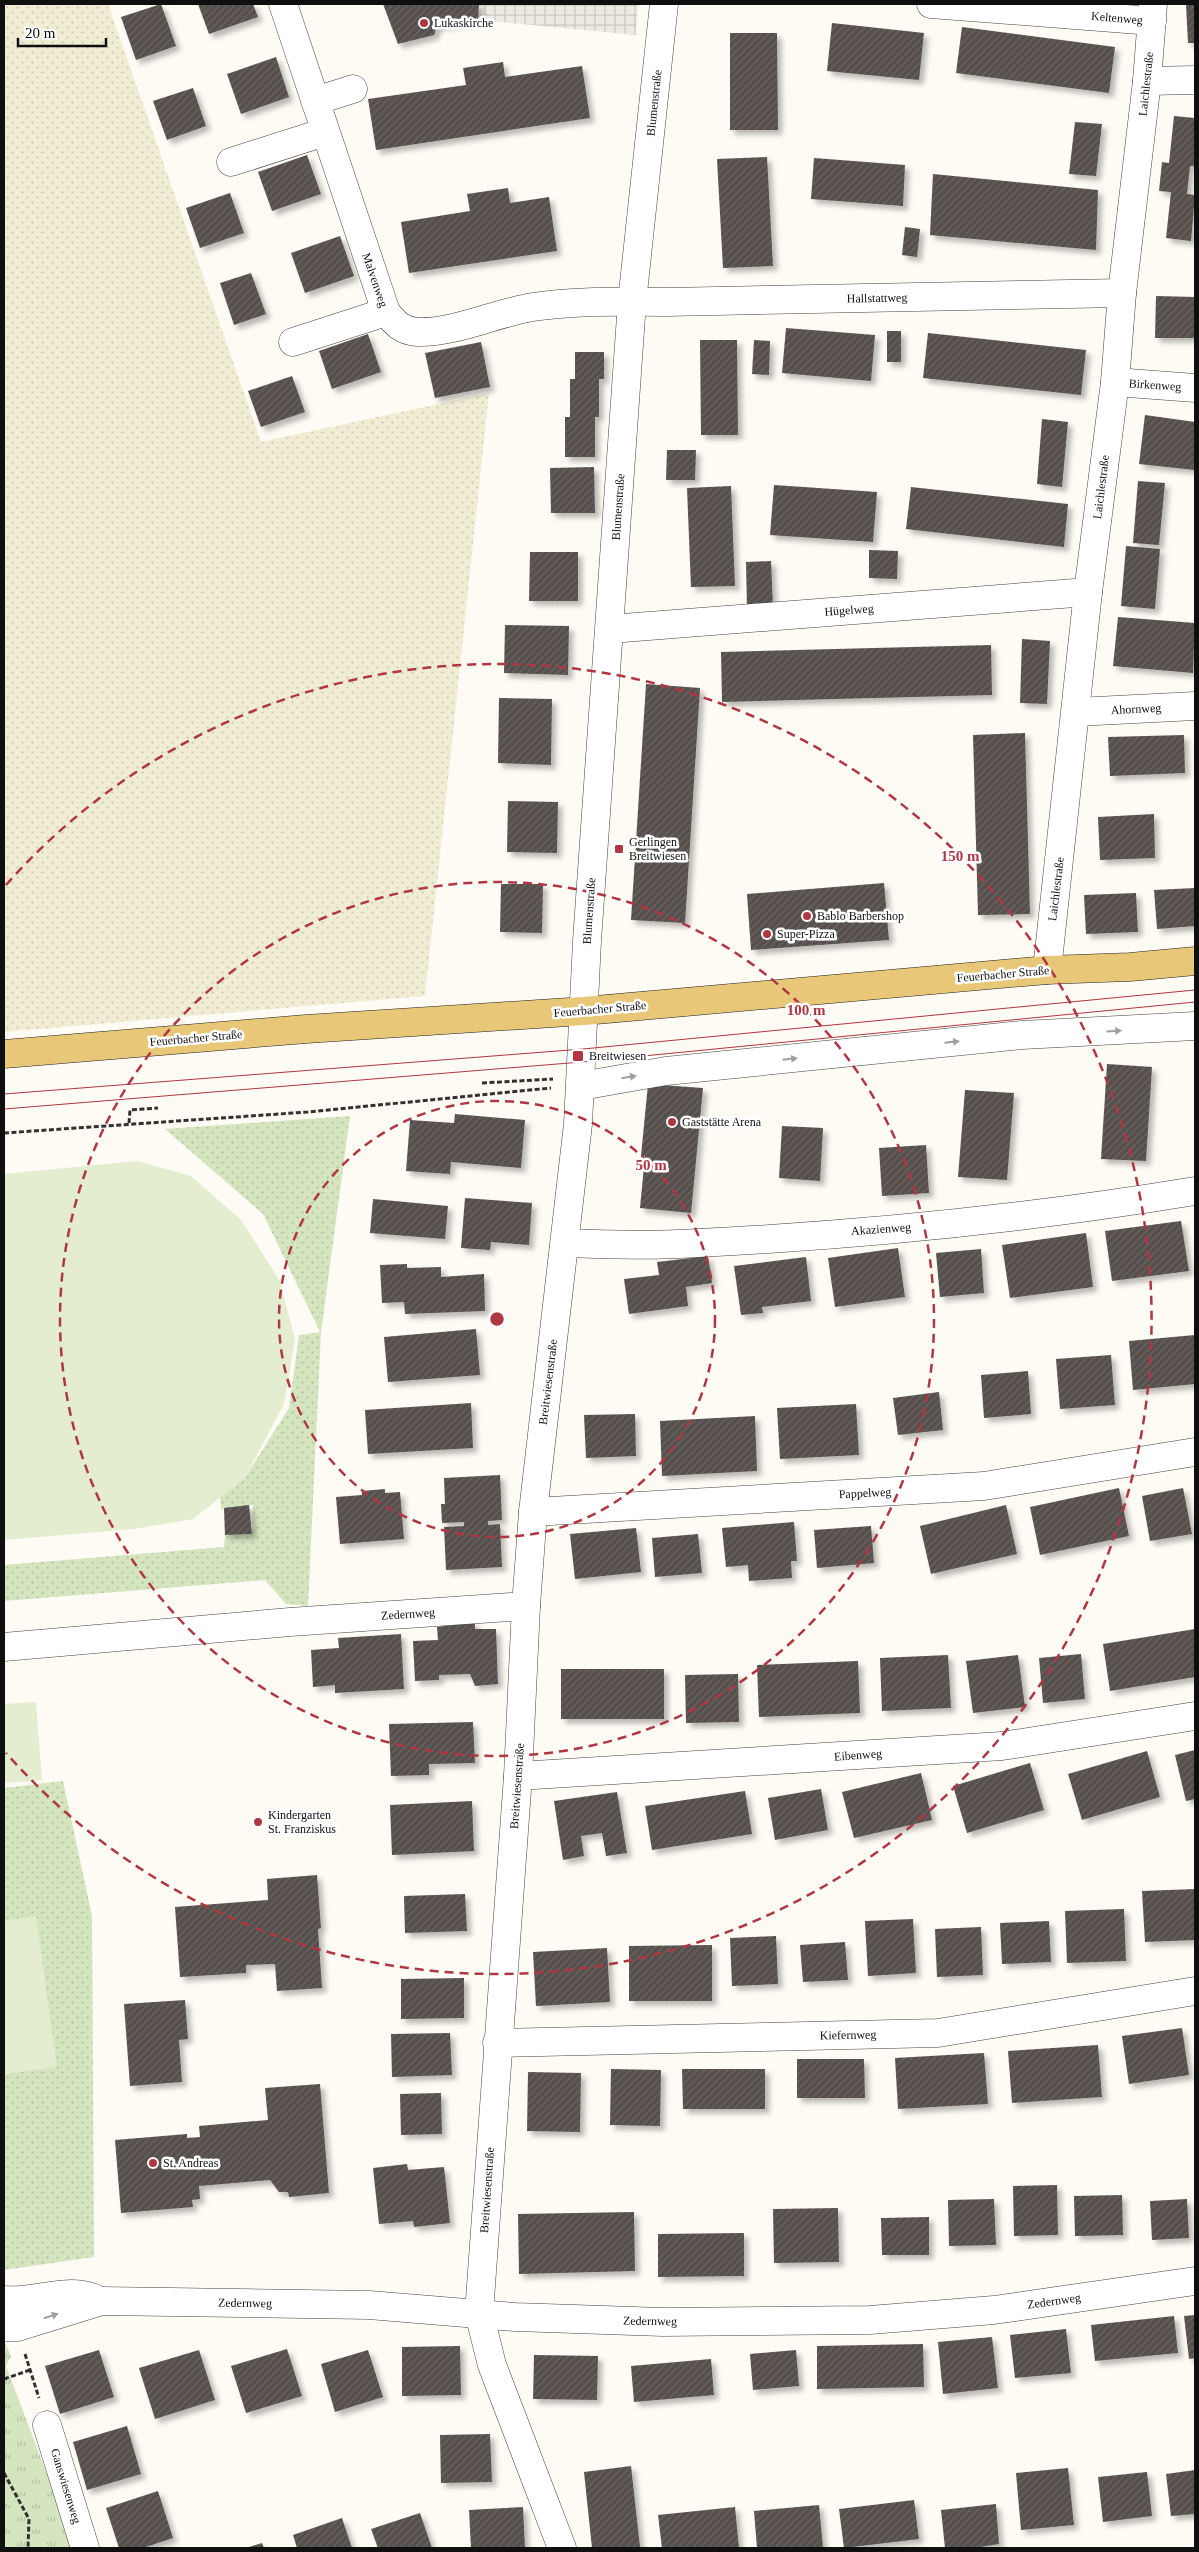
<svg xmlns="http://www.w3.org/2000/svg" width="1199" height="2552" font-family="Georgia,serif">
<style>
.farmland{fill:url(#farmland-dots)}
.grass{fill:url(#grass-dots)}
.park{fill:url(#park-tufts)}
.pitch{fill:#e4edd0}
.plaza{fill:url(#plaza-grid)}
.building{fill:url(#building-hatch);filter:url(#shadow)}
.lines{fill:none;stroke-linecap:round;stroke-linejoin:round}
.minor-casing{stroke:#424242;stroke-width:29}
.major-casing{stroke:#202020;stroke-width:29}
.path{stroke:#313131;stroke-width:3;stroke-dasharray:5 2.5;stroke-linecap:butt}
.minor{stroke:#fff;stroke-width:28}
.major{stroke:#e8c878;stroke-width:28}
.tram{stroke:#af3743;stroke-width:1}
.oneway{fill:#9f9f9f}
.ring{fill:none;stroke:#af3743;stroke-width:2.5;stroke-dasharray:9 6}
.poi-dot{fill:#af3743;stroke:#fff;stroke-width:2}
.labels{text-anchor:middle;stroke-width:5;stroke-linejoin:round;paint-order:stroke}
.street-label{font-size:12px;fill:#0f0f0f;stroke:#fff}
.poi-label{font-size:12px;fill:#0f0f0f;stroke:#fff;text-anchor:start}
.centre{fill:#af3743;stroke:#fff;stroke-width:2.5}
.ring-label{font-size:15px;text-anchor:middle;font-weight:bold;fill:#af3743;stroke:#fff;stroke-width:5;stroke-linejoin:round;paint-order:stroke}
</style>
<defs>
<pattern id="farmland-dots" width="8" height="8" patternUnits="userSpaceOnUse" patternTransform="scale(1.25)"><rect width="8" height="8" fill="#f1edd5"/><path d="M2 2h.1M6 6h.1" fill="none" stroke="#cdcab6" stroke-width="1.8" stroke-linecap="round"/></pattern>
<pattern id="grass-dots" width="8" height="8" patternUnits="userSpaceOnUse" patternTransform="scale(1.25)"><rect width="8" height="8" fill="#d4e5c0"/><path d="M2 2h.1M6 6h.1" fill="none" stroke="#b5c3a4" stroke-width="1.8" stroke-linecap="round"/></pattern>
<pattern id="park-tufts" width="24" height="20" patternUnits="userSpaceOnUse" patternTransform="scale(1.25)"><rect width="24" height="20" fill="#d4e5c0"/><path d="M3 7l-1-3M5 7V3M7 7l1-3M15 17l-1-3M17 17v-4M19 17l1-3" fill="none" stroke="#b5c3a4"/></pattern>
<pattern id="plaza-grid" width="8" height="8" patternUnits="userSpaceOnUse" patternTransform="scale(1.25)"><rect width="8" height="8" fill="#eeeae1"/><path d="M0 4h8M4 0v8" fill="none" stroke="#cbc8c0"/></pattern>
<pattern id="building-hatch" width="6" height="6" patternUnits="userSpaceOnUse" patternTransform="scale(1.25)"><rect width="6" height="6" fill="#56504d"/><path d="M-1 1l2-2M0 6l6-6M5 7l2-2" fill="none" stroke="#696562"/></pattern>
<filter id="shadow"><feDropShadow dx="4.5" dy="4.5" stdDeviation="2.5" flood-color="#0004"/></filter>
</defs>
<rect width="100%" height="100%" fill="#fdfbf3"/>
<polygon class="farmland" points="4,4 108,4 261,442 489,393 425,996 4,1032"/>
<g class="grass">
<polygon points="350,1116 321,1332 308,1606 286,1604 265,1580 4,1601 4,1565 224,1547 225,1535 252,1534 253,1505 221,1509 220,1497 244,1479 289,1408 299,1335 320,1332 263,1214 165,1129"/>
<polygon points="63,1781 92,1916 94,2257 4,2270 4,1788"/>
</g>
<polygon class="park" points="4,2340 11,2356 6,2366 56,2498 71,2548 4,2548"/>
<g class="pitch">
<polygon points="137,1161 191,1176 241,1220 280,1281 295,1340 284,1404 244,1479 193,1519 134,1529 4,1540 4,1174"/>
<polygon points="36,1702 42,1780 4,1783 4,1704"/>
<polygon points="36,1916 57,2067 4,2074 4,1921"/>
</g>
<polygon class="plaza" points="479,4 638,4 636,35 478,20"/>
<g class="building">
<polygon points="161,4 176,46 136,60 121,17"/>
<polygon points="198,4 253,4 258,17 209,34"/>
<polygon points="383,4 479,4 478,20 437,26 434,35 398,44"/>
<polygon points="1186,4 1195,4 1195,43 1188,43"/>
<polygon points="832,23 924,33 919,80 827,71"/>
<polygon points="962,27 1115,47 1109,93 956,73"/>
<polygon points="730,33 777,33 778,130 730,130"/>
<polygon points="276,57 289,97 241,114 227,74"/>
<polygon points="503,62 505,77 582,66 590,118 376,150 368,99 466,85 463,68"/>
<polygon points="193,88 206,126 167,140 153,101"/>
<polygon points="1174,116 1195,118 1195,166 1190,166 1187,194 1195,195 1191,241 1166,238 1171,192 1159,191 1162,162 1169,163"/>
<polygon points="1075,122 1102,124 1096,176 1069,174"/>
<polygon points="307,155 321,194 272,211 258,172"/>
<polygon points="767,157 773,266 723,268 717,159"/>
<polygon points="814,158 905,165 903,206 811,199"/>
<polygon points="933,174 1098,190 1096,250 930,235"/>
<polygon points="508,188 510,203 549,197 557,251 409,273 401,222 470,211 467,194"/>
<polygon points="230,193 244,233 200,248 186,208"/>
<polygon points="905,227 920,229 917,257 902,255"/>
<polygon points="340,236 354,276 305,293 291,253"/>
<polygon points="251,273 266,314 234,325 220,283"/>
<polygon points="1156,296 1195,297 1195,338 1155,338"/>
<polygon points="786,328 875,335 871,381 782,373"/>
<rect x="887" y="331" width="14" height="31"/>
<polygon points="928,333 1086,350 1081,395 923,378"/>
<polygon points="368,334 381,372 332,389 319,351"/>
<polygon points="700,340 737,340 738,435 701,435"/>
<polygon points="754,340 770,341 769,375 752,374"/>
<polygon points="481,342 490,387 435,398 425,353"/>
<polygon points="575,352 604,352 604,379 599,379 599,417 595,417 595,457 565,457 565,417 570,417 570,379 575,379"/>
<polygon points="292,376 305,412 261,427 248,391"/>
<polygon points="1145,415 1195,422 1195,470 1139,464"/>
<polygon points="1042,419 1068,422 1062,487 1037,484"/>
<polygon points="667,450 696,450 695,480 666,480"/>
<polygon points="594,467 595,513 551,513 550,468"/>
<polygon points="1138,481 1165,483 1159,545 1133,543"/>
<polygon points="774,485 877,492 873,542 770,535"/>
<polygon points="731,486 735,586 691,587 687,488"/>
<polygon points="911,487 1068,504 1064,547 906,529"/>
<polygon points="1126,546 1160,549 1155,609 1121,606"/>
<polygon points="869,550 898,551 897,579 869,578"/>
<polygon points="530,552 578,552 578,601 529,601"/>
<polygon points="771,561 773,608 747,609 746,562"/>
<polygon points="1118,617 1195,623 1193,673 1113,666"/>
<polygon points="505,625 569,626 568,675 504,673"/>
<polygon points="1022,639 1050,641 1047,704 1020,703"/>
<polygon points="991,645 992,695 722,702 721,652"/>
<polygon points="646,684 700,688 685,923 631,920"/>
<polygon points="499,698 552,699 551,765 498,763"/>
<polygon points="1025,733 1030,914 978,915 973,735"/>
<polygon points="1184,735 1185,773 1110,776 1108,737"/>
<polygon points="508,801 558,802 557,853 507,852"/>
<polygon points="1154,814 1155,858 1100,860 1098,817"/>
<polygon points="884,883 889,940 751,950 747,894"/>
<polygon points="501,884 543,884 542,933 500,932"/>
<polygon points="1195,888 1195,926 1157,929 1154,890"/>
<polygon points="1136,893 1138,932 1086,934 1084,895"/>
<polygon points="1107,1064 1152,1067 1146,1161 1101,1159"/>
<polygon points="648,1084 703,1088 691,1213 640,1208 645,1156 641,1156"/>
<polygon points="965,1090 1014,1093 1007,1180 958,1177"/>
<polygon points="455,1114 525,1120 521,1168 451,1162 450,1174 406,1171 410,1120 454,1123"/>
<polygon points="782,1126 823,1128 820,1181 779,1178"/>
<polygon points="926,1145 929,1193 882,1196 879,1148"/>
<polygon points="465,1198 532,1203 529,1245 491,1242 490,1250 461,1248"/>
<polygon points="373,1199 448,1206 445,1239 370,1233"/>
<polygon points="1181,1221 1189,1271 1112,1281 1105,1231"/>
<polygon points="1086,1233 1093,1287 1010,1298 1002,1245"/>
<polygon points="898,1248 905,1297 835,1307 828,1258"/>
<polygon points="981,1249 984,1293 940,1297 936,1253"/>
<polygon points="708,1256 712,1283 686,1287 688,1306 629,1314 624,1279 659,1275 657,1262"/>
<polygon points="806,1257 811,1301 762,1307 763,1313 741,1315 734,1266"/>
<polygon points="407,1264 407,1268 441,1267 441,1277 484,1274 485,1311 405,1314 404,1302 382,1303 380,1265"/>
<polygon points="476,1329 480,1375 388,1382 384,1337"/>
<polygon points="1195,1335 1195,1384 1133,1390 1129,1341"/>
<polygon points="1111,1355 1115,1405 1060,1409 1056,1359"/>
<polygon points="1028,1371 1031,1414 984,1418 981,1375"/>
<polygon points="939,1392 943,1430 898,1435 893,1398"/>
<polygon points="471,1403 473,1448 368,1454 365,1410"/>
<polygon points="856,1404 859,1455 780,1459 777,1408"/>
<polygon points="635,1414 636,1456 586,1458 584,1415"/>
<polygon points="755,1416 757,1471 662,1476 660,1421"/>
<polygon points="500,1475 502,1520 488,1521 488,1525 500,1524 502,1567 446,1570 444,1527 464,1526 464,1522 442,1523 441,1504 445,1504 444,1478"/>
<polygon points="1119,1488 1129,1536 1040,1555 1030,1507"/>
<polygon points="1183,1488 1192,1534 1150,1541 1142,1496"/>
<polygon points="385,1489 385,1493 400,1492 404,1539 340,1544 336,1497 362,1495 362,1491"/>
<polygon points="249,1505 252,1534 225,1535 224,1508"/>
<polygon points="1006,1505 1017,1554 931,1574 920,1526"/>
<polygon points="794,1522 797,1561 791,1561 792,1578 749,1581 748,1565 726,1567 722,1528"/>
<polygon points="871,1526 874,1563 817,1568 814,1530"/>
<polygon points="636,1528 641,1572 575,1579 570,1534"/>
<polygon points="698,1534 702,1573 655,1577 652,1538"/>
<polygon points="475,1622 475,1629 496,1629 498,1684 475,1686 470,1674 439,1675 439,1680 415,1681 413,1641 438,1640 437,1627"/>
<polygon points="1195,1629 1195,1677 1110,1691 1103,1644"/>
<polygon points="401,1634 404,1689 335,1693 335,1685 313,1687 311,1650 339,1648 338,1638"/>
<polygon points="1081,1654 1085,1699 1043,1703 1039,1658"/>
<polygon points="948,1655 951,1708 882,1711 880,1658"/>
<polygon points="1018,1655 1025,1707 973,1713 966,1661"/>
<polygon points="858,1661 860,1713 759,1717 757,1665"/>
<rect x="561" y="1669" width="103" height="50"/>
<polygon points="738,1674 739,1722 686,1723 685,1675"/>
<polygon points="473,1722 475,1763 429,1764 429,1775 391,1776 389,1724"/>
<polygon points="1195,1750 1195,1799 1186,1801 1175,1755"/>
<polygon points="1147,1751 1160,1797 1082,1820 1068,1774"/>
<polygon points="1030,1763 1044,1810 967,1833 953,1786"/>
<polygon points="921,1773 932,1820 854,1838 842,1792"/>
<polygon points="821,1789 828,1830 775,1840 768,1798"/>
<polygon points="745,1791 752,1834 652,1850 645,1806"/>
<polygon points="617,1792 627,1853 606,1856 602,1833 581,1836 584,1856 563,1860 554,1801"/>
<polygon points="472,1801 474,1851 392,1855 390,1805"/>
<polygon points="317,1875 321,1928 318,1929 322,1988 277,1991 275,1964 246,1965 246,1973 180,1977 175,1907 268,1900 267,1879"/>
<polygon points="1195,1889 1195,1940 1145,1942 1142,1891"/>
<polygon points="465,1894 467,1931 405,1933 404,1896"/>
<polygon points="1124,1909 1126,1961 1067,1963 1065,1911"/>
<polygon points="913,1919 916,1973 868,1976 865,1921"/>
<polygon points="1049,1921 1051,1962 1002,1964 1000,1923"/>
<polygon points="981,1927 983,1975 937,1977 935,1929"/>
<polygon points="776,1936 778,1984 732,1986 730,1938"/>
<polygon points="845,1942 848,1980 803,1982 800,1945"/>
<polygon points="712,1945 712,2001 629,2001 629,1946"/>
<polygon points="607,1948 610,2002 536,2006 533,1952"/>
<polygon points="464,1978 464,2018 401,2019 401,1979"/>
<polygon points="185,2000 188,2039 179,2040 182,2082 130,2086 124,2004"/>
<polygon points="1182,2028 1189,2075 1129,2084 1122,2036"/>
<polygon points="450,2033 452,2075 392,2077 391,2034"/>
<polygon points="1098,2045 1102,2097 1012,2103 1008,2051"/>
<polygon points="984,2053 988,2104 898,2109 895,2058"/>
<polygon points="797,2059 864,2059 865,2098 797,2098"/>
<polygon points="611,2069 661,2070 660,2126 610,2125"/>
<polygon points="682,2069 765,2069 765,2109 683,2109"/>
<polygon points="528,2072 581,2073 580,2132 527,2131"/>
<polygon points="320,2084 329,2193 289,2197 288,2192 279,2192 270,2180 199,2186 200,2199 192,2200 193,2207 121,2213 115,2140 187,2134 187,2138 200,2137 199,2126 268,2120 265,2088"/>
<polygon points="441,2093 442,2134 401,2135 400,2094"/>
<polygon points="407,2164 408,2170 444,2167 450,2223 414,2227 413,2221 379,2224 373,2168"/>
<polygon points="1057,2185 1058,2235 1014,2236 1013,2186"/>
<polygon points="1122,2195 1123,2235 1075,2236 1074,2196"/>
<polygon points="994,2199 996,2245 949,2246 948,2200"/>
<polygon points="1187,2199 1189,2238 1152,2240 1150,2201"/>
<polygon points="838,2208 839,2262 774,2263 773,2209"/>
<polygon points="634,2212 635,2271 519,2274 518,2214"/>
<polygon points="929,2217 929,2255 882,2255 881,2218"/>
<polygon points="744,2233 744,2276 658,2277 658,2234"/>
<polygon points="1195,2315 1195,2358 1189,2359 1184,2316"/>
<polygon points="1174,2316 1178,2353 1095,2361 1091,2325"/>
<polygon points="1066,2329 1071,2373 1015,2378 1010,2335"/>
<polygon points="992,2337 998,2388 943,2394 938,2342"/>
<polygon points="923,2344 924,2387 817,2389 817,2346"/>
<polygon points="460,2346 461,2395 402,2396 402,2347"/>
<polygon points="287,2349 302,2396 246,2413 231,2366"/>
<polygon points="99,2350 114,2397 60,2414 45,2366"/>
<polygon points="199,2350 215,2400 155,2419 139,2368"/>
<polygon points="368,2350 383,2397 335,2412 321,2364"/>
<polygon points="796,2350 799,2386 753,2390 750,2354"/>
<polygon points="534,2355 598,2356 597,2400 533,2399"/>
<polygon points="711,2359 714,2395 634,2402 631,2366"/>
<polygon points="127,2426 141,2474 87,2490 73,2442"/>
<polygon points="490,2434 492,2482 441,2483 440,2435"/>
<polygon points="631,2466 640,2547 592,2548 584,2472"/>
<polygon points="1068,2468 1074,2525 1021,2530 1016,2473"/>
<polygon points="1195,2470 1195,2514 1171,2516 1166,2474"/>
<polygon points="1147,2472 1152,2516 1103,2522 1098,2477"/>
<polygon points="158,2491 173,2538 143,2548 119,2548 106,2508"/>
<polygon points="914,2500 919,2539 844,2548 839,2509"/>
<polygon points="996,2504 999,2544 974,2548 945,2548 941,2510"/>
<polygon points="819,2505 823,2548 757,2548 754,2511"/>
<polygon points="523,2507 525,2548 471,2548 469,2510"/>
<polygon points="735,2507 739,2548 662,2548 658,2515"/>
<polygon points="420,2513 432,2548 378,2548 371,2529"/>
<polygon points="342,2518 352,2548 297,2548 293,2535"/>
<polygon points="262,2543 264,2548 246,2548"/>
</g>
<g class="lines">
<g class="minor-casing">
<g id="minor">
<path d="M 283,4 L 386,312 C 395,323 402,331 417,332 C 456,333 495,313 533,307 C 578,300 622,302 667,302 L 1122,293"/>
<polyline points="931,4 1152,21"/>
<polyline points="1147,81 1195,80"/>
<polyline points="315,101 353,89"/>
<polyline points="231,162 325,132"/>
<polyline points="293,342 386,312"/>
<polyline points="1115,382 1195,388"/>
<polyline points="610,629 1088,592"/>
<polyline points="1076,712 1195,706"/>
<polyline points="1047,970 1088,592 1115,382 1122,293 1147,81 1153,4"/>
<polyline points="581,1086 666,1071 1022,1035 1195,1026"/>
<path d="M 565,1243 C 603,1244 641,1246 679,1244 C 851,1236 1025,1219 1195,1191"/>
<polyline points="533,1512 984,1486 1195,1452"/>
<polyline points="4,1647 290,1622 526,1606"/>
<polyline points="518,1776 1002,1746 1195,1716"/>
<polyline points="497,2043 938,2033 1195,1991"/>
<path d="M 4,2300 C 34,2303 64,2287 94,2298"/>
<polyline points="4,2327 18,2327 102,2301 369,2305 515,2317 663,2322 870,2320 994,2310 1195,2281"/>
<polyline points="47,2425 85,2548"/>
<polyline points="562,2548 492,2365 479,2313 518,1776 526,1606 533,1512 578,1124 587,941 632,302 664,4"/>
</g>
</g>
<g class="major-casing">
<polyline id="major" points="4,1054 306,1029 584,1011 1047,970 1130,967 1195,961"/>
</g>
<g class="path">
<polyline points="482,1083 553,1079"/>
<polyline points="129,1123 130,1110 158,1108"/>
<polyline points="4,1133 308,1112 551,1088"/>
<polyline points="25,2354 39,2398"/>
<polyline points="4,2379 30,2370"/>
<polyline points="4,2473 29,2519 28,2548"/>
</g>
<use href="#minor" class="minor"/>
<use href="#major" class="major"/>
<g class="tram">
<polyline points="4,1094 583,1049 1195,990"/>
<polyline points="4,1109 582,1062 1195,1002"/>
</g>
</g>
<defs><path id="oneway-solid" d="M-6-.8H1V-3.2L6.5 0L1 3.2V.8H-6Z" transform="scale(1.25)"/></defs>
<g class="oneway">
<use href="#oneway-solid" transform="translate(1114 1031) rotate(-3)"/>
<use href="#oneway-solid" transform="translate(952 1042) rotate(-6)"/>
<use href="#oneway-solid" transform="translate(790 1059) rotate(-6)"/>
<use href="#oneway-solid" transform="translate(629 1077) rotate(-9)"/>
<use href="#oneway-solid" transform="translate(51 2316) rotate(-17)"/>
</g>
<g class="ring">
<circle cx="497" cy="1319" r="218"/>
<circle cx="497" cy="1319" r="437"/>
<path d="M6 885A655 655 0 1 1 6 1753"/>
</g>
<g class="poi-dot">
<circle cx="424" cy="23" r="5"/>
<rect x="614" y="844" width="10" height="10" rx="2.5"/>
<circle cx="807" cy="916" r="5"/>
<circle cx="767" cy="934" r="5"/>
<rect x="572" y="1050" width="12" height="12" rx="2.5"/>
<circle cx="672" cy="1122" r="5"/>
<circle cx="258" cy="1822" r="5"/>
<circle cx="153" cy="2163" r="5"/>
</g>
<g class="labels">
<g class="street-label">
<text transform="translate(1117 18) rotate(5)" y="4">Keltenweg</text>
<text transform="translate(1146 84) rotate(-84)" y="4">Laichlestraße</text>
<text transform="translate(654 103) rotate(-84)" y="4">Blumenstraße</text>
<text transform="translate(375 280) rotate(71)" y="4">Malvenweg</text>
<text transform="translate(877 298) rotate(-1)" y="4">Hallstattweg</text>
<text transform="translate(1155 385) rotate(4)" y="4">Birkenweg</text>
<text transform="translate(1101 487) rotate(-83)" y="4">Laichlestraße</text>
<text transform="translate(618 507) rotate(-86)" y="4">Blumenstraße</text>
<text transform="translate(849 610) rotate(-4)" y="4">Hügelweg</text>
<text transform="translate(1136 709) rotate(-3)" y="4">Ahornweg</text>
<text transform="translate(1056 889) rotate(-83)" y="4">Laichlestraße</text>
<text transform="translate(589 911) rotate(-86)" y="4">Blumenstraße</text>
<text transform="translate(1003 974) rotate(-5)" y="4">Feuerbacher Straße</text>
<text transform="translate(600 1009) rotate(-5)" y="4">Feuerbacher Straße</text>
<text transform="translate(196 1038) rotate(-5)" y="4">Feuerbacher Straße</text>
<text transform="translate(881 1229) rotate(-4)" y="4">Akazienweg</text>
<text transform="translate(548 1382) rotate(-83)" y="4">Breitwiesenstraße</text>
<text transform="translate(865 1493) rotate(-3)" y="4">Pappelweg</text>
<text transform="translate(408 1614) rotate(-4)" y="4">Zedernweg</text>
<text transform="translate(858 1755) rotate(-4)" y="4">Eibenweg</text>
<text transform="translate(517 1786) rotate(-86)" y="4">Breitwiesenstraße</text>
<text transform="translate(848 2035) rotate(-1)" y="4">Kiefernweg</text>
<text transform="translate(487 2190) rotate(-86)" y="4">Breitwiesenstraße</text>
<text transform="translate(1054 2301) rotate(-8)" y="4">Zedernweg</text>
<text transform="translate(245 2303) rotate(1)" y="4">Zedernweg</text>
<text transform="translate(650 2321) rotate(1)" y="4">Zedernweg</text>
<text transform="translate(66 2486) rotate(73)" y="4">Ganswiesenweg</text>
</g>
<g class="poi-label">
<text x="434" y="27">Lukaskirche</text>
<text x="629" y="846">Gerlingen<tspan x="629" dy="14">Breitwiesen</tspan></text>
<text x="817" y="920">Bablo Barbershop</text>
<text x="777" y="938">Super-Pizza</text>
<text x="589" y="1060">Breitwiesen</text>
<text x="682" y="1126">Gaststätte Arena</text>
<text x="268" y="1819">Kindergarten<tspan x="268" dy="14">St. Franziskus</tspan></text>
<text x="163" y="2167">St. Andreas</text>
</g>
</g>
<circle cx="497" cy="1319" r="8" class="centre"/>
<g class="ring-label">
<text x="960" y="861">150 m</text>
<text x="806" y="1015">100 m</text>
<text x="651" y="1170">50 m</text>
</g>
<rect width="1199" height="2552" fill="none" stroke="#0f0f0f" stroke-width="10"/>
<path d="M18 38v8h88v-8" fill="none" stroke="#0f0f0f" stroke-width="2.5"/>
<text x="25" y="38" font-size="15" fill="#0f0f0f" stroke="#ffffff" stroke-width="4" paint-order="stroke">20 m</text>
</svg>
